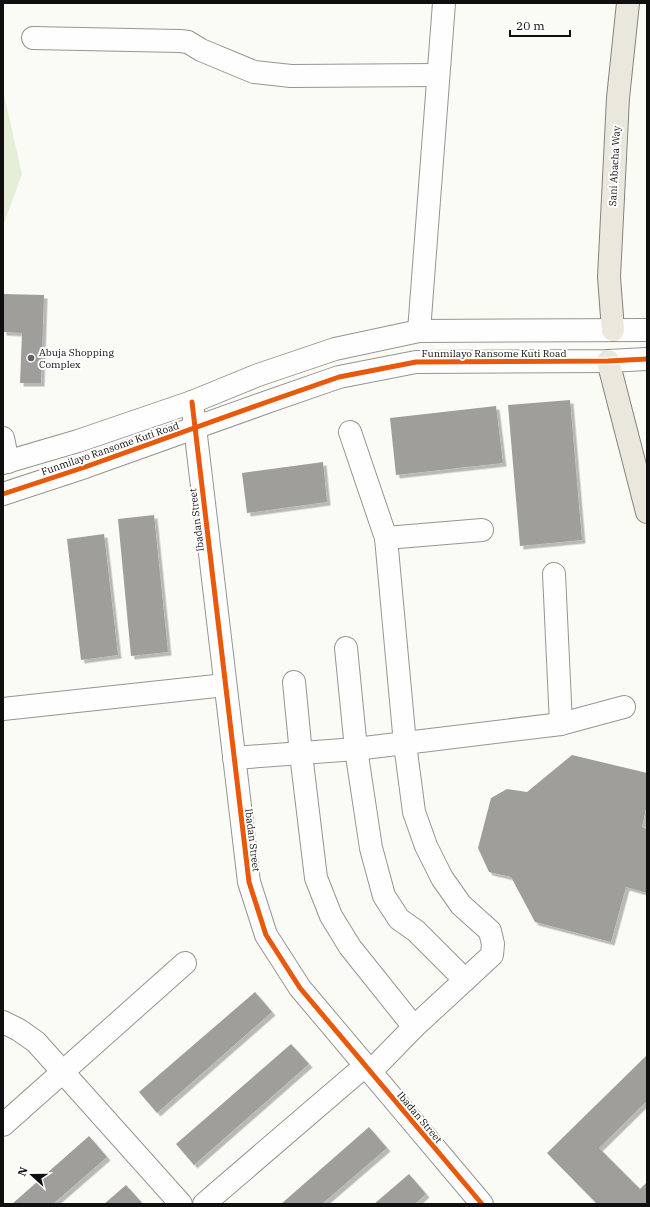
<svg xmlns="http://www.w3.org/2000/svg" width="650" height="1207" font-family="'IBM Plex Serif',serif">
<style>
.green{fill:#e5efd8}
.building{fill:#9f9e9b;filter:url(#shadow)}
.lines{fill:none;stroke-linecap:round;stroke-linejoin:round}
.minor-casing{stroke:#959593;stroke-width:24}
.major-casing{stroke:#838380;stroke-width:24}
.minor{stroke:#fefefe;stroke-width:22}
.major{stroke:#eae7dc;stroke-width:22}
.cycleway-casing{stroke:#fff;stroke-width:8}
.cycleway{stroke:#e8590c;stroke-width:5}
.poi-dot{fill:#626260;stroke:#fff;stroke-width:1.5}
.labels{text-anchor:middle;stroke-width:4;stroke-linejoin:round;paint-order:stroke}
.street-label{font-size:10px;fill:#0f0f0f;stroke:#fff}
.poi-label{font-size:10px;fill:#0f0f0f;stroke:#fff;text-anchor:start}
</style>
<defs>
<filter id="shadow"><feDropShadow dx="3.5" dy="3.5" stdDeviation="0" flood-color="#0004"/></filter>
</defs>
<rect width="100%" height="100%" fill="#fbfbf6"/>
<polygon class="green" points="3,91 22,174 3,226"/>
<g class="building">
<polygon points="3,294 44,295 41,383 20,383 22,333 3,332"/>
<polygon points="570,400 582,540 520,546 508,405"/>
<polygon points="496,406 503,463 396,475 390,418"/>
<polygon points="323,462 327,502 247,513 242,473"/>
<polygon points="154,515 168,652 131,656 118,519"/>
<polygon points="104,534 118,655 81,660 67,539"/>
<polygon points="572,755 647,773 647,804 642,827 647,829 647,893 626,887 611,942 535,922 511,877 489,872 478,848 491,798 507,789 527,792"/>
<polygon points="255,992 272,1012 157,1113 139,1092"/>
<polygon points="291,1044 309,1064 194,1165 176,1144"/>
<polygon points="647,1055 647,1101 599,1148 640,1189 647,1182 647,1204 597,1204 547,1153"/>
<polygon points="369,1127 387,1148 322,1204 281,1204"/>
<polygon points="89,1136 107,1157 53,1204 12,1204"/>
<polygon points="409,1174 426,1194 415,1204 374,1204"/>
<polygon points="126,1185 143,1204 104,1204"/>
</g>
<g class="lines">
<g class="minor-casing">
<g id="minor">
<polyline points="33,38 180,41 188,42 201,50 254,72 291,76 438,75"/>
<polyline points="419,331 444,3"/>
<polyline points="192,402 249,882 266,935 300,988 482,1204"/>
<polyline points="350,432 386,538"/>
<polyline points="3,438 8,462"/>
<polyline points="3,463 78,441 192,402 258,375 335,349 419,331 647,330"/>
<polyline points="3,494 85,467 267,402 339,377 416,362 608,361 647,359"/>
<polyline points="554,574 561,724"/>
<polyline points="294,682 301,754 316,878 331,916 350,947 414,1027"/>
<polyline points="3,709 225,685"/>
<polyline points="234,758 356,749 346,648"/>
<polyline points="465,980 492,955 493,944 490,931 461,905 442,878 426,846 414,812 405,744 386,538 482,530"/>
<polyline points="3,1022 19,1030 36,1042 181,1204"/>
<polyline points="371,1071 414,1027 465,980 416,931 399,919 384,896 371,848 356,749 561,724 624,707"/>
<polyline points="3,1125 185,963"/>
<polyline points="204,1204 366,1065"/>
</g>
</g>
<g class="major-casing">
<g id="major">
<polyline points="613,330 609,277 618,98 628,3"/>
<polyline points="608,361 647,512"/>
</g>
</g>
<use href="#minor" class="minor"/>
<use href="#major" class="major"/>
<g class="cycleway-casing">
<g id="cycleway">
<polyline points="192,402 249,882 266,935 300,988 482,1204"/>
<polyline points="3,494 85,467 267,402 339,377 416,362 608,361 647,359"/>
</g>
</g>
<use href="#cycleway" class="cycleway"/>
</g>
<circle class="poi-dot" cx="31" cy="358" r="4"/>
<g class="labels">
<g class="street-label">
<text transform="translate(614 166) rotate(-87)" y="4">Sani Abacha Way</text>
<text x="494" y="357">Funmilayo Ransome Kuti Road</text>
<text transform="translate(110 448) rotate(-19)" y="4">Funmilayo Ransome Kuti Road</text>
<text transform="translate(196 520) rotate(-97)" y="4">Ibadan Street</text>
<text transform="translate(253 840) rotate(83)" y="4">Ibadan Street</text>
<text transform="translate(420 1117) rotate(50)" y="4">Ibadan Street</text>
</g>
<g class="poi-label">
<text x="39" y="356">Abuja Shopping<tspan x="39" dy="12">Complex</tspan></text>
</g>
</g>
<rect width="650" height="1207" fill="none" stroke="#0f0f0f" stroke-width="8"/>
<g transform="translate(32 1175) rotate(291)" stroke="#ffffff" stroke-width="3" paint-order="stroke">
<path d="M0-3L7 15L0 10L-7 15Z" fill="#0f0f0f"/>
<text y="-6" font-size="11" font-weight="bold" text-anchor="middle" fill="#0f0f0f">N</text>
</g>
<path d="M510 30v6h60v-6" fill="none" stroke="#0f0f0f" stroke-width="2"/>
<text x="516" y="30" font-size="12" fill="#0f0f0f" stroke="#ffffff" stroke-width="3" paint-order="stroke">20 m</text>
</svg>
